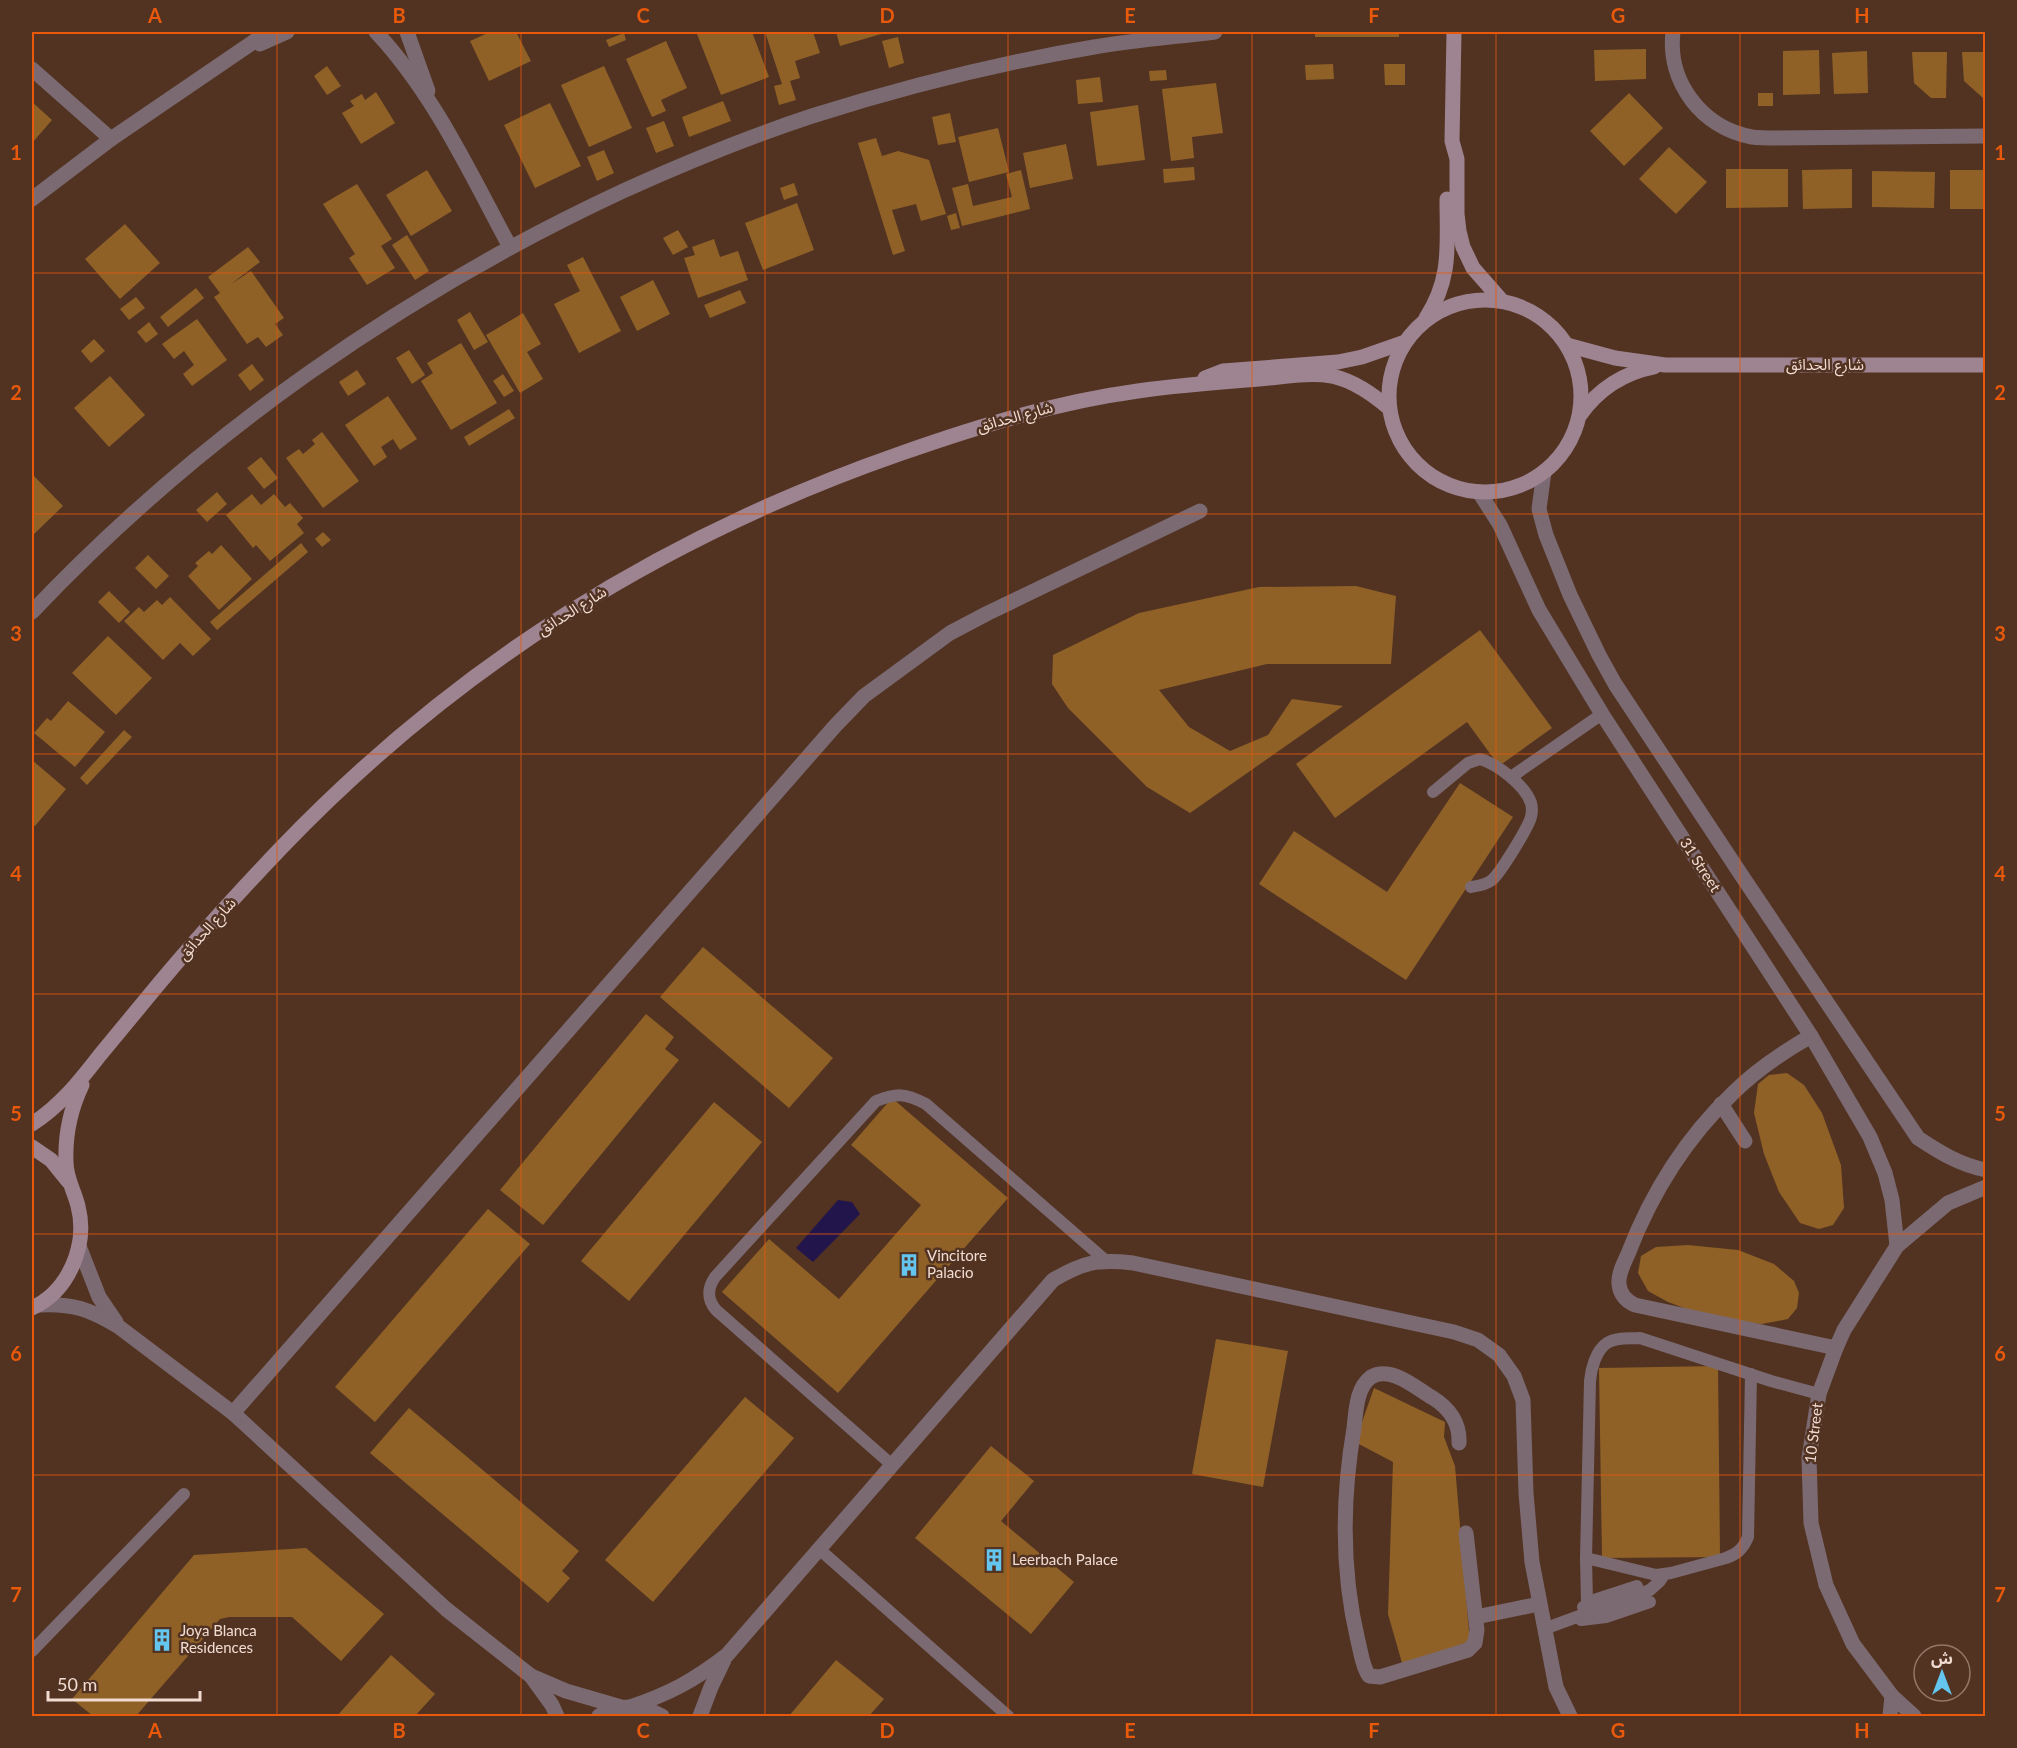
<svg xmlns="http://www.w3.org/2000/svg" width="2017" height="1748" font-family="Lato,'Noto Sans Arabic',sans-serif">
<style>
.water{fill:#22154b}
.building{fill:#8f6127}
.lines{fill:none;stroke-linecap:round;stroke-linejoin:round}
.lane{stroke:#7b6a72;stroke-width:12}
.street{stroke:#7b6a72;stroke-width:15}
.secondary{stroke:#9e8390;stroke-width:15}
.grid{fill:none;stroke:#e8590c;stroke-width:1.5;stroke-opacity:0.55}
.labels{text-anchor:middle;stroke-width:5;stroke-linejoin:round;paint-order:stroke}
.street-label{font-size:15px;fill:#f1dcd2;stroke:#523322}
.poi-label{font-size:15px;fill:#f1dcd2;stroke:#523322;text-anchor:start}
.neatline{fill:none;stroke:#e8590c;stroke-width:2}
.grid-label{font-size:20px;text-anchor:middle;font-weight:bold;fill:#e8590c}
</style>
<rect width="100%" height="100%" fill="#523322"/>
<polygon class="water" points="838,1200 852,1202 860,1214 813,1262 796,1248"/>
<g class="building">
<polygon points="490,32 516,32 531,61 489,81 470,41"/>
<polygon points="704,32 752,32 769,77 721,95 697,34"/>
<polygon points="765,32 813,32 820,53 795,61 800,78 790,81 796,100 779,105 774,86 782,84"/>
<polygon points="836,32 888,32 840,46"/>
<rect x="1315" y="32" width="84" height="5"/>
<polygon points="624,33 626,40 609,47 606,40"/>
<polygon points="898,37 904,63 889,68 882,41"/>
<polygon points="666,41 687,88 661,100 666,111 652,117 626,59"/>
<polygon points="1646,49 1646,79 1595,81 1594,50"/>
<polygon points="1819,50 1820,94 1783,95 1783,51"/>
<polygon points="1867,51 1868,93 1834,94 1832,53"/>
<polygon points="1912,52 1947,52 1946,98 1931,98 1914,83"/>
<polygon points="1962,52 1986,52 1986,98 1983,98 1964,81"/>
<polygon points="1333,64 1334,79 1306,80 1305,65"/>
<polygon points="1384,64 1405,64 1405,85 1385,85"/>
<polygon points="327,66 341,86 327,95 314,76"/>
<polygon points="604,66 632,128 589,147 561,85"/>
<polygon points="1166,70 1167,80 1150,81 1149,71"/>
<polygon points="1100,77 1103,102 1078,104 1076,80"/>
<polygon points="1216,83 1223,133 1192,137 1194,158 1171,161 1162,89"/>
<polygon points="376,92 395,123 361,144 342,113 354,106 350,101 362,94 365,100"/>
<polygon points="1629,93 1663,128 1624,166 1590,131"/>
<rect x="1758" y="93" width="15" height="13"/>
<polygon points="723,101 731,121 689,137 682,117"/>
<polygon points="32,102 52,120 32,143"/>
<polygon points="550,103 581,166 535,188 504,125"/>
<polygon points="1138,105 1145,160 1097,166 1090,112"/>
<polygon points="950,113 956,142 938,145 932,117"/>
<polygon points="664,121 674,146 656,153 646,128"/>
<polygon points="998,128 1009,172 969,182 958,137"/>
<polygon points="876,138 882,156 898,151 929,160 946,214 921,221 916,204 892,210 905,251 893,255 858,143"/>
<polygon points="1066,144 1073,179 1030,188 1023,153"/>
<polygon points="1669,147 1707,182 1676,214 1639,179"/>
<polygon points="604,150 614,173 597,181 587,157"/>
<polygon points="1194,167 1195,180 1164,183 1163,169"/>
<polygon points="1726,169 1788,169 1788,207 1726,208"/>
<polygon points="1852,169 1852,208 1803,209 1802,170"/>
<polygon points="427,170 452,211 411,236 386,195"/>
<polygon points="1021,170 1030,209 962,226 952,188 968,184 973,206 1012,197 1006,174"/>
<rect x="1950" y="170" width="36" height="39"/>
<polygon points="1872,171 1935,172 1934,208 1872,207"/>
<polygon points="794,183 798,195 784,200 780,188"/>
<polygon points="357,184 392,239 381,246 395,268 367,285 349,258 355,254 323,204"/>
<polygon points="797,203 814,250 763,270 745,223"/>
<polygon points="956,213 960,228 951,230 947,216"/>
<polygon points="125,224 160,263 120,299 85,259"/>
<polygon points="678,230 688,247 673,255 663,238"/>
<polygon points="407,235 429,271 415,280 392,245"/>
<polygon points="714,239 720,257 738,251 748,280 698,298 684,258 695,255 692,247"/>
<polygon points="248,247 260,262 231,284 251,271 284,318 275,324 283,335 266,347 258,337 247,344 214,297 220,293 208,277"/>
<polygon points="583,257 621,331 579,353 554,304 580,291 567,265"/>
<polygon points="653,280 670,314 637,331 620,297"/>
<polygon points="196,288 204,298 168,327 160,317"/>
<polygon points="740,290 746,303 710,318 704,305"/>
<polygon points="136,297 145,308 129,320 120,309"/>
<polygon points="470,312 488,342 474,350 457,320"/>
<polygon points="523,313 541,344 527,352 543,379 520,393 486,335"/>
<polygon points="197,319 227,360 192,386 183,374 194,365 184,351 174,359 162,344"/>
<polygon points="149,322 158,334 146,343 137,332"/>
<polygon points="94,339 105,351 91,363 81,351"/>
<polygon points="461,343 497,403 451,430 421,381 433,373 427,363"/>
<polygon points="409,350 425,375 412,384 396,358"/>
<polygon points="252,364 264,380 250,391 238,375"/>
<polygon points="357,370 366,384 348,396 339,382"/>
<polygon points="503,374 514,391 504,397 493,381"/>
<polygon points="110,376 145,415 109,447 74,408"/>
<polygon points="388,396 417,439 400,450 393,439 381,447 387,457 374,466 345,425"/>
<polygon points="509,409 515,418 469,446 464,437"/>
<polygon points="322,432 359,481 323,508 286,458 299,449 303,454 315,444 312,440"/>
<polygon points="261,457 278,478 264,489 247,468"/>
<polygon points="32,474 63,506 32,536"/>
<polygon points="217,492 227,504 207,522 196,510"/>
<polygon points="252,494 261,505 274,494 285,507 290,503 303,518 297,524 304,533 270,561 256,545 253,548 226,515"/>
<polygon points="323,532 331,540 322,547 315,539"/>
<polygon points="301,543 308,552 217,630 210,622"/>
<polygon points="221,545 252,579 219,610 188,576 198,566 195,563 209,551 212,554"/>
<polygon points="148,555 169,576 156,589 135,568"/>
<polygon points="1356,586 1396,596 1391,664 1267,664 1159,690 1189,727 1230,751 1268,735 1292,699 1343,706 1190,813 1147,787 1068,708 1052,684 1053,655 1139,613 1259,587"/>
<polygon points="109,591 130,612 119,623 98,602"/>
<polygon points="170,597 211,639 193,656 180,643 163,660 124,621 139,607 144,612 157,600 162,605"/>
<polygon points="1480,630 1552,728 1499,766 1467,722 1335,818 1296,764"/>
<polygon points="108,636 152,678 116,715 72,673"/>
<polygon points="68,701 105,732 75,767 34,733 47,718 51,721"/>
<polygon points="124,730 132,737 87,785 80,778"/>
<polygon points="32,760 66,789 35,826 32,824"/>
<polygon points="1460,783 1513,817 1406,980 1259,884 1294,831 1387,892"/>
<polygon points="703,947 833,1058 789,1108 660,997"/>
<polygon points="646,1014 674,1037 665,1049 679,1060 543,1225 500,1190"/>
<polygon points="1787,1073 1804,1085 1822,1113 1841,1165 1844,1208 1833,1225 1819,1229 1800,1223 1779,1192 1764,1154 1754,1113 1758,1084 1769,1075"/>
<polygon points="892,1098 1008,1198 838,1393 722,1292 769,1239 839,1299 921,1205 851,1145"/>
<polygon points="714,1102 762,1142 629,1301 581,1261"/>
<polygon points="488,1209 530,1244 375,1422 335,1387"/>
<polygon points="1688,1245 1738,1250 1774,1264 1794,1281 1799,1293 1797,1308 1788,1319 1762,1324 1729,1322 1703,1315 1668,1302 1648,1291 1638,1273 1641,1256 1656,1247"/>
<polygon points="1216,1339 1288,1351 1263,1487 1192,1474"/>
<polygon points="1718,1366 1720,1557 1602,1558 1599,1368"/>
<polygon points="1374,1388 1445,1422 1444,1437 1455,1466 1470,1643 1402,1663 1388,1614 1393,1462 1355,1442"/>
<polygon points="745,1397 794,1438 653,1602 605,1560"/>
<polygon points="409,1408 579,1551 562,1571 570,1578 548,1603 370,1453"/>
<polygon points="991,1446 1034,1481 1001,1521 1074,1582 1031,1634 915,1538"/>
<polygon points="306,1548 384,1614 341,1661 292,1617 229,1617 220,1619 136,1716 93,1716 72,1699 194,1555"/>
<polygon points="391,1655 435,1694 415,1716 337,1716"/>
<polygon points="836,1660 884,1699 869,1716 789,1716"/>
</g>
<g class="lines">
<g class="lane">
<polyline points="1511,777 1602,714"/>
<path d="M 1433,792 L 1468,763 L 1480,759 C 1497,764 1525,785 1531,803 C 1532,807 1532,813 1531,817 C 1528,828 1501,872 1492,880 C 1486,885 1478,886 1471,887"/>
<path d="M 892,1465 L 716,1310 C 707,1299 707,1289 715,1277 L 876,1101 C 897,1093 905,1093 926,1104 L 1105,1260"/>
<polyline points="819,1549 1008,1716"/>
<path d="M 1586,1558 L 1656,1575 L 1671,1573 L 1726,1558 C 1737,1554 1743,1549 1748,1537 L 1751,1374"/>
<path d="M 1587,1603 L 1586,1558 L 1590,1381 C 1591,1369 1596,1350 1607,1343 C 1616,1337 1630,1339 1640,1338 L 1771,1381 L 1819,1394"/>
<polyline points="1583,1607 1594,1600 1637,1586"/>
<polyline points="1581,1620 1606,1617 1650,1602"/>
<polyline points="1544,1629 1650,1590 1660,1581 1664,1575"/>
<polyline points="32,1651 184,1494"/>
</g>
<g class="street">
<path d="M 376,32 C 434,94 470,173 510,247"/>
<polyline points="407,32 428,91"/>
<path d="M 1673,32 C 1667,82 1702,128 1752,137 C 1760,138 1768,138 1776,138 L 1986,136"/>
<polyline points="260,44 287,32"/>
<polyline points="32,69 111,139"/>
<polyline points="32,199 111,139 268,32"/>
<path d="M 1544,472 L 1539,509 L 1546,535 L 1570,595 L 1599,655 L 1615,684 L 1742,876 L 1918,1138 C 1939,1152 1960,1165 1986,1170"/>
<polyline points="1479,492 1500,525 1539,610 1602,714 1811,1036 1870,1137 1885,1173 1892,1200 1897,1246"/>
<path d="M 32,612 C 200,435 402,294 623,191 C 685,163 748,137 812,116 C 904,87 999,63 1094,47 C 1134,40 1175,37 1215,32"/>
<path d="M 1811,1036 C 1783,1052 1756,1070 1733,1093 C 1686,1138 1651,1194 1628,1254 C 1624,1263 1618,1274 1619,1284 C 1620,1294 1626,1301 1635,1305 L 1836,1348"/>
<polyline points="1721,1104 1745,1141"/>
<polyline points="79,1246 99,1297 116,1322"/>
<path d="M 38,1305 C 72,1303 90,1309 119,1327 L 233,1413 L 446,1609 L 531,1676 L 552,1705 L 557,1716"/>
<polyline points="233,1413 835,726 864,696 950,633 988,613 1200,511"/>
<path d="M 1459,1443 C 1460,1423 1449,1408 1433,1398 C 1417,1389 1391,1365 1371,1377 C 1356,1388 1356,1412 1354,1428 C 1342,1499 1341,1570 1358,1641 C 1361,1652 1362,1666 1369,1676 L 1380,1677 L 1468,1650 L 1475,1643 L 1477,1630 L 1466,1533"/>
<polyline points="1476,1617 1539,1604"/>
<polyline points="531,1676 566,1691 621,1707"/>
<path d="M 630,1707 C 671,1693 693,1681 727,1655 L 1053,1280 C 1084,1262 1097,1259 1133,1263 L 1454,1332 L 1478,1340 L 1499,1355 L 1514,1376 L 1523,1400 L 1526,1493 L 1532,1562 L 1556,1687 L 1570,1716"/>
<path d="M 599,1716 C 618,1703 642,1705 662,1716"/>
<polyline points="700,1716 711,1687 724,1660"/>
<polyline points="1890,1716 1892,1696"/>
<polyline points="1914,1716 1892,1696 1853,1644 1826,1585 1811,1523 1809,1458 1819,1394 1836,1348 1844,1330 1897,1246 1948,1203 1986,1187"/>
</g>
<g class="secondary">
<polyline points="1454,32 1452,141 1457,159 1457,214 1459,231 1463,247 1473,268 1502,301"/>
<circle cx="1485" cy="396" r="96"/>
<path d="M 1426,318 C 1452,278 1447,245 1447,199"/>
<polyline points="1567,345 1615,358 1665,365 1986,365"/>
<polyline points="1205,378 1223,371 1338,362 1362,357 1405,342"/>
<path d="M 1580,415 C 1598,390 1623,373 1654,367"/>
<path d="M 32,1124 C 60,1106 79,1082 100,1055 C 119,1032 138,1009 157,986 C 197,938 239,892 282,847 C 458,664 663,536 902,453 C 979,426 1057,402 1138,391 C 1178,385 1219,382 1259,379 C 1283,377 1309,372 1332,376 C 1354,381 1372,394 1389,408"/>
<polyline points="32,1147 51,1160 68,1181"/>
<path d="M 32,1308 C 69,1291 88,1245 78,1206 C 74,1190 66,1178 66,1162 C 65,1136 71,1108 82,1085"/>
</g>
</g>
<path class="grid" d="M 277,32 L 277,1716M 521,32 L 521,1716M 765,32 L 765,1716M 1008,32 L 1008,1716M 1252,32 L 1252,1716M 1496,32 L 1496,1716M 1740,32 L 1740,1716M 32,273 L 1986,273M 32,514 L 1986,514M 32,754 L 1986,754M 32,994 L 1986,994M 32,1234 L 1986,1234M 32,1475 L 1986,1475"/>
<defs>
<g id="building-bare" transform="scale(1.8)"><path d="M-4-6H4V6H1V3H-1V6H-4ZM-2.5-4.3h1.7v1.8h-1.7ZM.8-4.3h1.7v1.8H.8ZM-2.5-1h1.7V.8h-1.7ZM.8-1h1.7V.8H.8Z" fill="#64c5ee" stroke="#523322" stroke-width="2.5" paint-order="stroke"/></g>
</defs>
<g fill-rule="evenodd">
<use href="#building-bare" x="909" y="1265"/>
<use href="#building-bare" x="994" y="1560"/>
<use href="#building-bare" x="162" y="1640"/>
</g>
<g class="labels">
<g class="street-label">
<text x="1825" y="370">شارع الحدائق</text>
<text transform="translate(1015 417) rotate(-15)" y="5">شارع الحدائق</text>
<text transform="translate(572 611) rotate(-32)" y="5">شارع الحدائق</text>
<text transform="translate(1700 865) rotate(57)" y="5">31 Street</text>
<text transform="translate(207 929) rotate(-48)" y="5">شارع الحدائق</text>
<text transform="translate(1814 1433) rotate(-83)" y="5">10 Street</text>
</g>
<g class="poi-label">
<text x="927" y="1261">Vincitore<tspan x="927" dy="17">Palacio</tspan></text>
<text x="1012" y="1565">Leerbach Palace</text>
<text x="180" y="1636">Joya Blanca<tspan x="180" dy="17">Residences</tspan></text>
</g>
</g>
<rect width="2017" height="1748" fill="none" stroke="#523322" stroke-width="66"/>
<g transform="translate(1942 1673)"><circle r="28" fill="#523322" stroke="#927768" stroke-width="1.5"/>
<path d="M0-4.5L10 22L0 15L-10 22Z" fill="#64c5ee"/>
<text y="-9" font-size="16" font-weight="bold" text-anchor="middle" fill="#f1dcd2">ش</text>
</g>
<path d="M48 1691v9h152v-9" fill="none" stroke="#f1dcd2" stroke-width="3"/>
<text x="57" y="1691" font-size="18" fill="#f1dcd2" stroke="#523322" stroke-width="4.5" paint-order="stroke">50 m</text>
<rect x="33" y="33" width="1951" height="1682" class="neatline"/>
<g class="grid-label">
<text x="155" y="23">A</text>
<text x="399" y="23">B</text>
<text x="643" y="23">C</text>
<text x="887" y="23">D</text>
<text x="1130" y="23">E</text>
<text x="1374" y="23">F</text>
<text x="1618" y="23">G</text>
<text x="1862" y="23">H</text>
<text x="16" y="160">1</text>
<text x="2000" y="160">1</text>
<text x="16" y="400">2</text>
<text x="2000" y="400">2</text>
<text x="16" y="641">3</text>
<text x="2000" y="641">3</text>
<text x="16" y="881">4</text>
<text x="2000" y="881">4</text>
<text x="16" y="1121">5</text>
<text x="2000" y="1121">5</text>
<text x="16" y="1361">6</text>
<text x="2000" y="1361">6</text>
<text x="16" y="1602">7</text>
<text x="2000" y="1602">7</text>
<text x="155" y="1738">A</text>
<text x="399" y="1738">B</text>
<text x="643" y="1738">C</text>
<text x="887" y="1738">D</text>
<text x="1130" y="1738">E</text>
<text x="1374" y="1738">F</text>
<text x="1618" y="1738">G</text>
<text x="1862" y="1738">H</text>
</g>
</svg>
